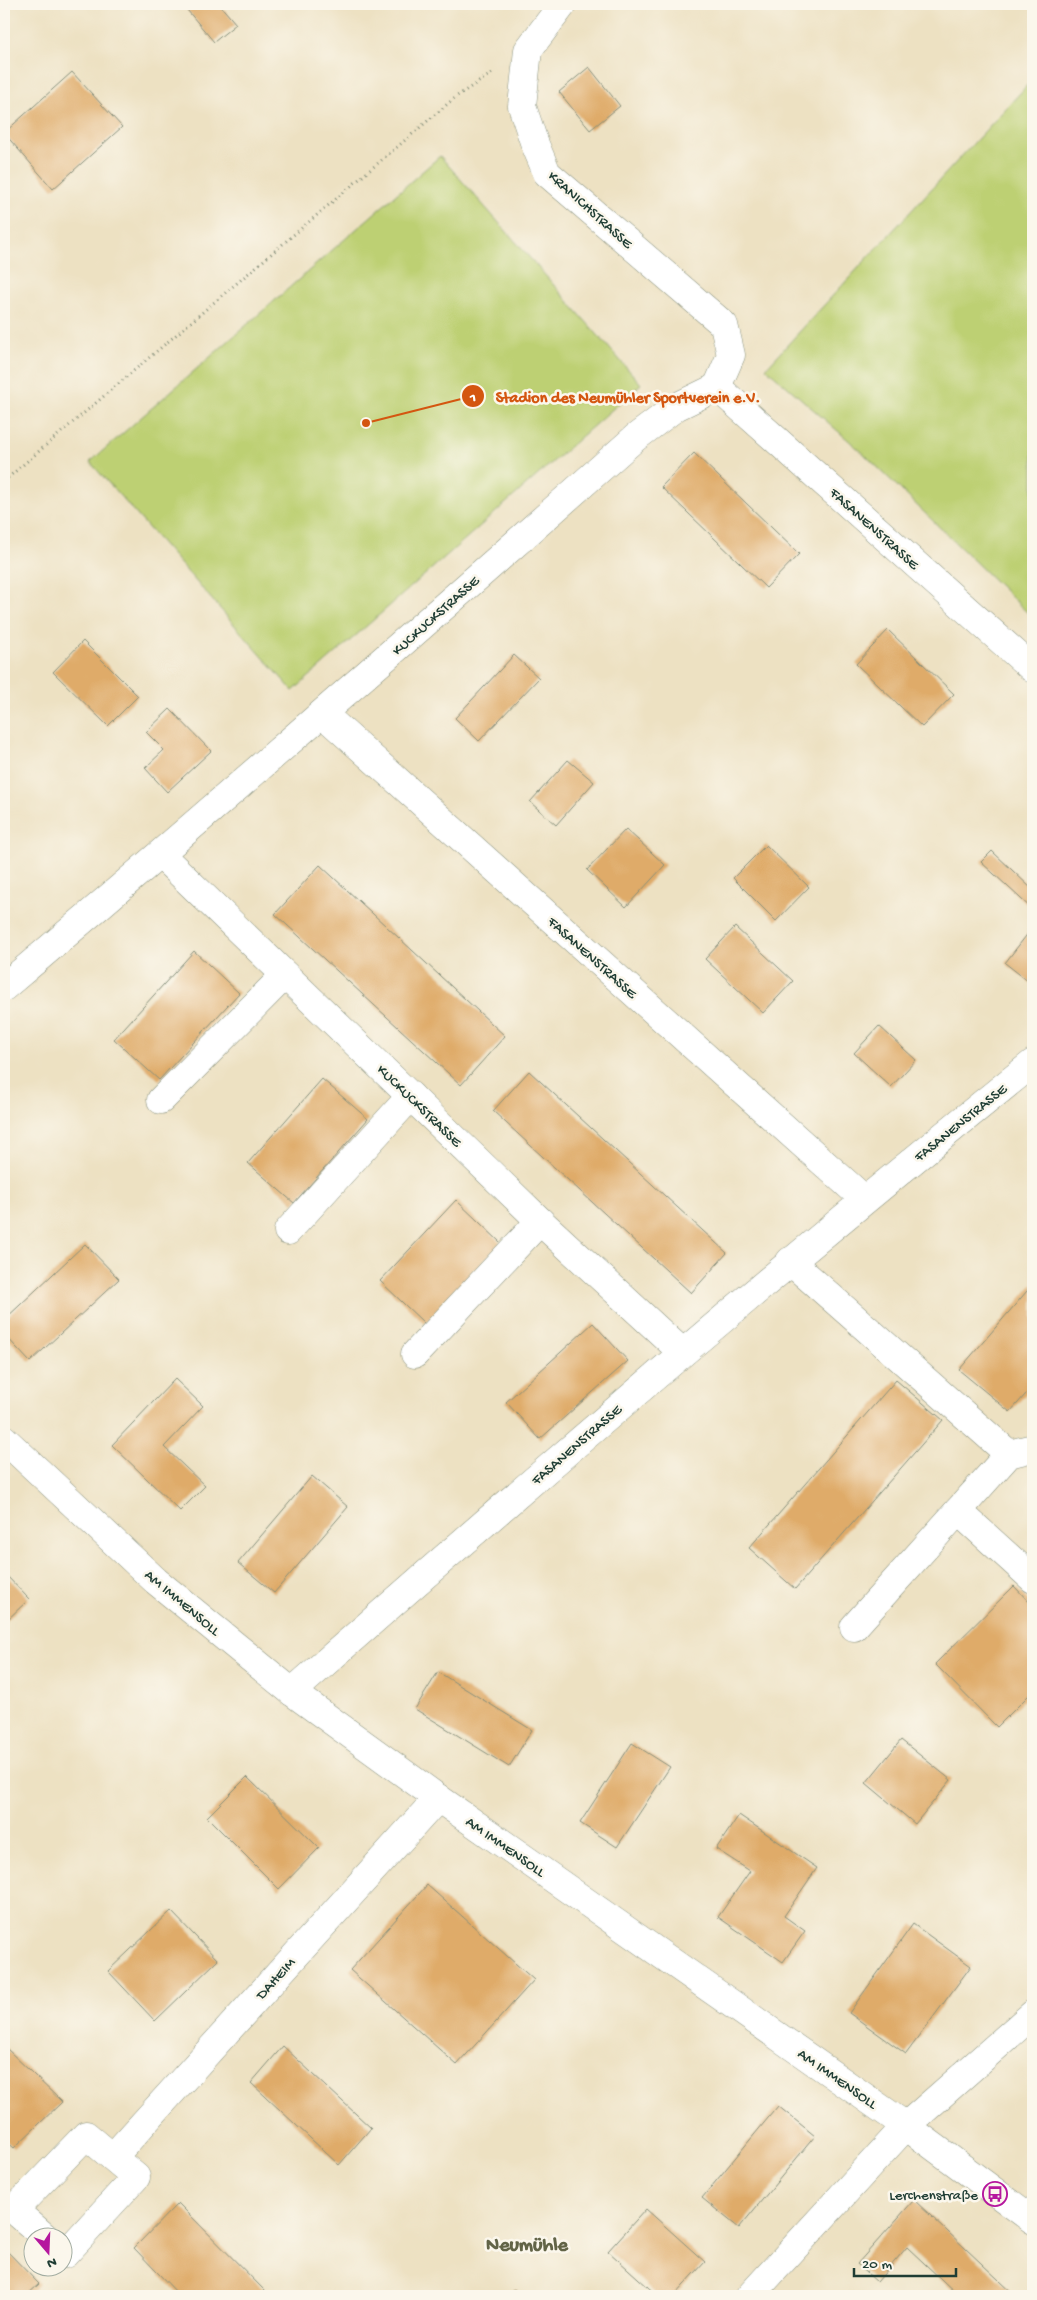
<svg xmlns="http://www.w3.org/2000/svg" width="1037" height="2300" viewBox="0 0 1037 2300" font-family="'Gochi Hand',sans-serif">
<rect width="100%" height="100%" fill="#fbf7ec"/>
<filter id="ink" filterUnits="userSpaceOnUse"><feTurbulence type="fractalNoise" baseFrequency=".02" numOctaves="2"/><feDisplacementMap in="SourceGraphic" scale="10" xChannelSelector="R" yChannelSelector="G"/><feConvolveMatrix kernelMatrix="1 2 1 2 8 2 1 2 1" color-interpolation-filters="sRGB"/></filter>
<filter id="wash" filterUnits="userSpaceOnUse"><feTurbulence type="fractalNoise" baseFrequency=".0096" numOctaves="4" result="noise"/><feDisplacementMap in="SourceGraphic" scale="20" xChannelSelector="R" yChannelSelector="G"/><feGaussianBlur stdDeviation="1.12" result="paint"/><feColorMatrix in="noise" values="0 0 0 0 0 0 0 0 0 0 0 0 0 0 0 0 0 1.4 0 .05"/><feComposite in="paint" operator="in"/></filter>
<g filter="url(#wash)">
<rect width="100%" height="100%" fill="#ede1c2"/>
<g fill="#bdd073" stroke="#6e8654">
<path d="M1033 79V618L863 453 766 368Z"/>
<path d="M440 156 641 384 293 691 90 462Z"/>
</g>
<g id="blocks">
<g fill="#dfab69">
<path d="M182 4H219L236 24 214 42Z"/>
<path d="M589 67 620 106 590 130 559 92Z"/>
<path d="M72 72 122 127 53 189 4 133Z"/>
<path d="M694 453 799 554 766 588 661 487Z"/>
<path d="M888 630 954 694 922 727 856 664Z"/>
<path d="M83 641 138 696 108 726 53 672Z"/>
<path d="M514 655 539 678 479 741 455 718Z"/>
<path d="M170 709 211 751 167 792 145 768 164 750 146 732Z"/>
<path d="M568 760 594 782 556 825 530 802Z"/>
<path d="M626 829 665 865 626 907 587 870Z"/>
<path d="M766 845 809 887 776 921 733 878Z"/>
<path d="M992 851 1033 890V910L981 862Z"/>
<path d="M320 865 505 1036 461 1085 275 914Z"/>
<path d="M735 927 793 981 763 1013 705 959Z"/>
<path d="M1033 927V985L1005 963Z"/>
<path d="M194 951 239 993 159 1080 114 1039Z"/>
<path d="M879 1026 916 1060 891 1087 854 1053Z"/>
<path d="M529 1071 727 1253 691 1293 493 1111Z"/>
<path d="M322 1079 368 1119 294 1203 248 1163Z"/>
<path d="M456 1200 501 1243 425 1324 380 1281Z"/>
<path d="M85 1244 119 1279 30 1362 4 1334V1320Z"/>
<path d="M1033 1284V1386L1010 1412 959 1370Z"/>
<path d="M593 1323 628 1361 540 1439 506 1402Z"/>
<path d="M175 1379 203 1406 164 1447 205 1486 180 1511 112 1445Z"/>
<path d="M896 1380 943 1420 795 1589 749 1548Z"/>
<path d="M312 1476 348 1507 274 1593 238 1563Z"/>
<path d="M4 1573 29 1599 4 1623Z"/>
<path d="M1014 1586 1033 1606V1691L997 1727 935 1664Z"/>
<path d="M438 1672 532 1730 509 1767 415 1709Z"/>
<path d="M901 1740 951 1780 915 1824 866 1783Z"/>
<path d="M632 1743 670 1767 617 1847 580 1823Z"/>
<path d="M247 1777 319 1848 279 1889 207 1817Z"/>
<path d="M739 1815 817 1868 784 1916 805 1931 783 1962 718 1917 750 1871 716 1849Z"/>
<path d="M427 1885 534 1980 457 2065 350 1970Z"/>
<path d="M171 1911 218 1960 155 2021 108 1971Z"/>
<path d="M913 1924 971 1966 906 2054 849 2013Z"/>
<path d="M4 2046 62 2102 14 2148 4 2139Z"/>
<path d="M283 2046 371 2128 339 2165 251 2083Z"/>
<path d="M778 2106 815 2136 739 2228 702 2198Z"/>
<path d="M914 2200 1016 2296H959L907 2247 877 2282 857 2264Z"/>
<path d="M178 2203 270 2296H180L134 2248Z"/>
<path d="M646 2209 705 2262 674 2296H658L608 2251Z"/>
<path d="M4 2248 39 2284 26 2296H4Z"/>
<path d="M514 2289 522 2296H508Z"/>
</g>
</g>
</g>
<g filter="url(#ink)">
<use href="#blocks" fill-opacity="0" stroke="#868f7b" stroke-width="1"/>
<g fill="none" stroke-linecap="round" stroke-linejoin="round">
<defs>
<g id="minor">
<path d="M563 4 528 50 522 106 534 142 547 173 724 325 731 355 717 387"/>
<path d="M717 387 1033 669"/>
<path d="M323 714 864 1199"/>
<path d="M161 855 540 1221 682 1352"/>
<path d="M4 987C217 807 426 623 635 438L676 407 717 387"/>
<path d="M161 1100 285 975"/>
<path d="M288 1231 411 1096"/>
<path d="M790 1261 1009 1454"/>
<path d="M415 1354 540 1221"/>
<path d="M4 1439 156 1581 292 1692 438 1798 906 2126 1033 2220"/>
<path d="M958 1511 1033 1579"/>
<path d="M854 1627 1009 1454 1033 1448"/>
<path d="M292 1692C535 1477 781 1266 1033 1063"/>
<path d="M113 2157 438 1798"/>
<path d="M46 2238 14 2210 86 2135 136 2177 65 2254 62 2252"/>
<path d="M750 2296 906 2126 1033 2014"/>
</g>
</defs>
<use href="#minor" stroke="#868f7b" stroke-width="29"/>
<g stroke="#868f7b" stroke-width="3" stroke-dasharray="1 4" stroke-linecap="butt">
<path d="M4 481 457 96 494 72"/>
<path d="M4 1401 10 1407"/>
</g>
<use href="#minor" stroke="#fff" stroke-width="28"/>
</g>
</g>
<defs>
<symbol id="bus-ring" viewBox="-11 -11 22 22"><circle r="9.5" fill="#fbf7ec" stroke="#b5179e" stroke-width="1.5"/><path d="M-5-6H5V4H4V6H2V4H-2V6H-4V4H-5ZM-3.5-4V0h7V-4ZM-3.5 1.2v1.5H-2V1.2ZM2 1.2v1.5H3.5V1.2Z" fill="#b5179e"/></symbol>
</defs>
<g fill-rule="evenodd">
<use href="#bus-ring" x="981" y="2180" width="28" height="28"/>
</g>
<g text-anchor="middle" stroke-width="5" stroke-linejoin="round" paint-order="stroke">
<g font-size="15" fill="#1f3d34" stroke="#fbf7ec">
<text transform="translate(591 209) rotate(42)" y="5">KRANICHSTRASSE</text>
<text transform="translate(875 528) rotate(42)" y="5">FASANENSTRASSE</text>
<text transform="translate(435 615) rotate(-42)" y="5">KUCKUCKSTRASSE</text>
<text transform="translate(593 957) rotate(42)" y="5">FASANENSTRASSE</text>
<text transform="translate(420 1105) rotate(44)" y="5">KUCKUCKSTRASSE</text>
<text transform="translate(960 1122) rotate(-39)" y="5">FASANENSTRASSE</text>
<text transform="translate(576 1444) rotate(-41)" y="5">FASANENSTRASSE</text>
<text transform="translate(183 1602) rotate(40)" y="5">AM IMMENSOLL</text>
<text transform="translate(506 1846) rotate(35)" y="5">AM IMMENSOLL</text>
<text transform="translate(275 1978) rotate(-48)" y="5">DAHEIM</text>
<text transform="translate(838 2078) rotate(35)" y="5">AM IMMENSOLL</text>
</g>
<g font-size="15" fill="#1f3d34" stroke="#fbf7ec" text-anchor="end">
<text x="978" y="2199">Lerchenstraße</text>
</g>
<g font-size="20" font-weight="bold" fill="#626447" stroke="#fbf7ec">
<text x="527" y="2250">Neumühle</text>
</g>
</g>
<path fill="none" stroke="#d45610" stroke-width="2" d="M366 423L473 396"/>
<g fill="#d45610" stroke="#fbf7ec" stroke-width="2">
<circle cx="366" cy="423" r="5"/>
<circle cx="473" cy="396" r="12"/>
</g>
<g font-size="15" text-anchor="middle" font-weight="bold" fill="#fff">
<text x="473" y="401">1</text>
</g>
<g font-size="16" text-anchor="middle" font-weight="bold" fill="#d45610" stroke="#fbf7ec" stroke-width="5" stroke-linejoin="round" paint-order="stroke">
<text x="628" y="402">Stadion des Neumühler Sportverein e.V.</text>
</g>
<rect width="1037" height="2300" fill="none" stroke="#fbf7ec" stroke-width="20"/>
<g transform="translate(48 2252) rotate(161)"><circle r="24" fill="#fbf7ec" stroke="#a3ada2"/>
<path d="M0-4L9 19L0 12L-9 19Z" fill="#b5179e"/>
<text y="-8" font-size="14" font-weight="bold" text-anchor="middle" fill="#1f3d34">N</text>
</g>
<path d="M854 2268v8h102v-8" fill="none" stroke="#1f3d34" stroke-width="2.5"/>
<text x="862" y="2268" font-size="15" fill="#1f3d34" stroke="#fbf7ec" stroke-width="4" paint-order="stroke">20 m</text>
</svg>
